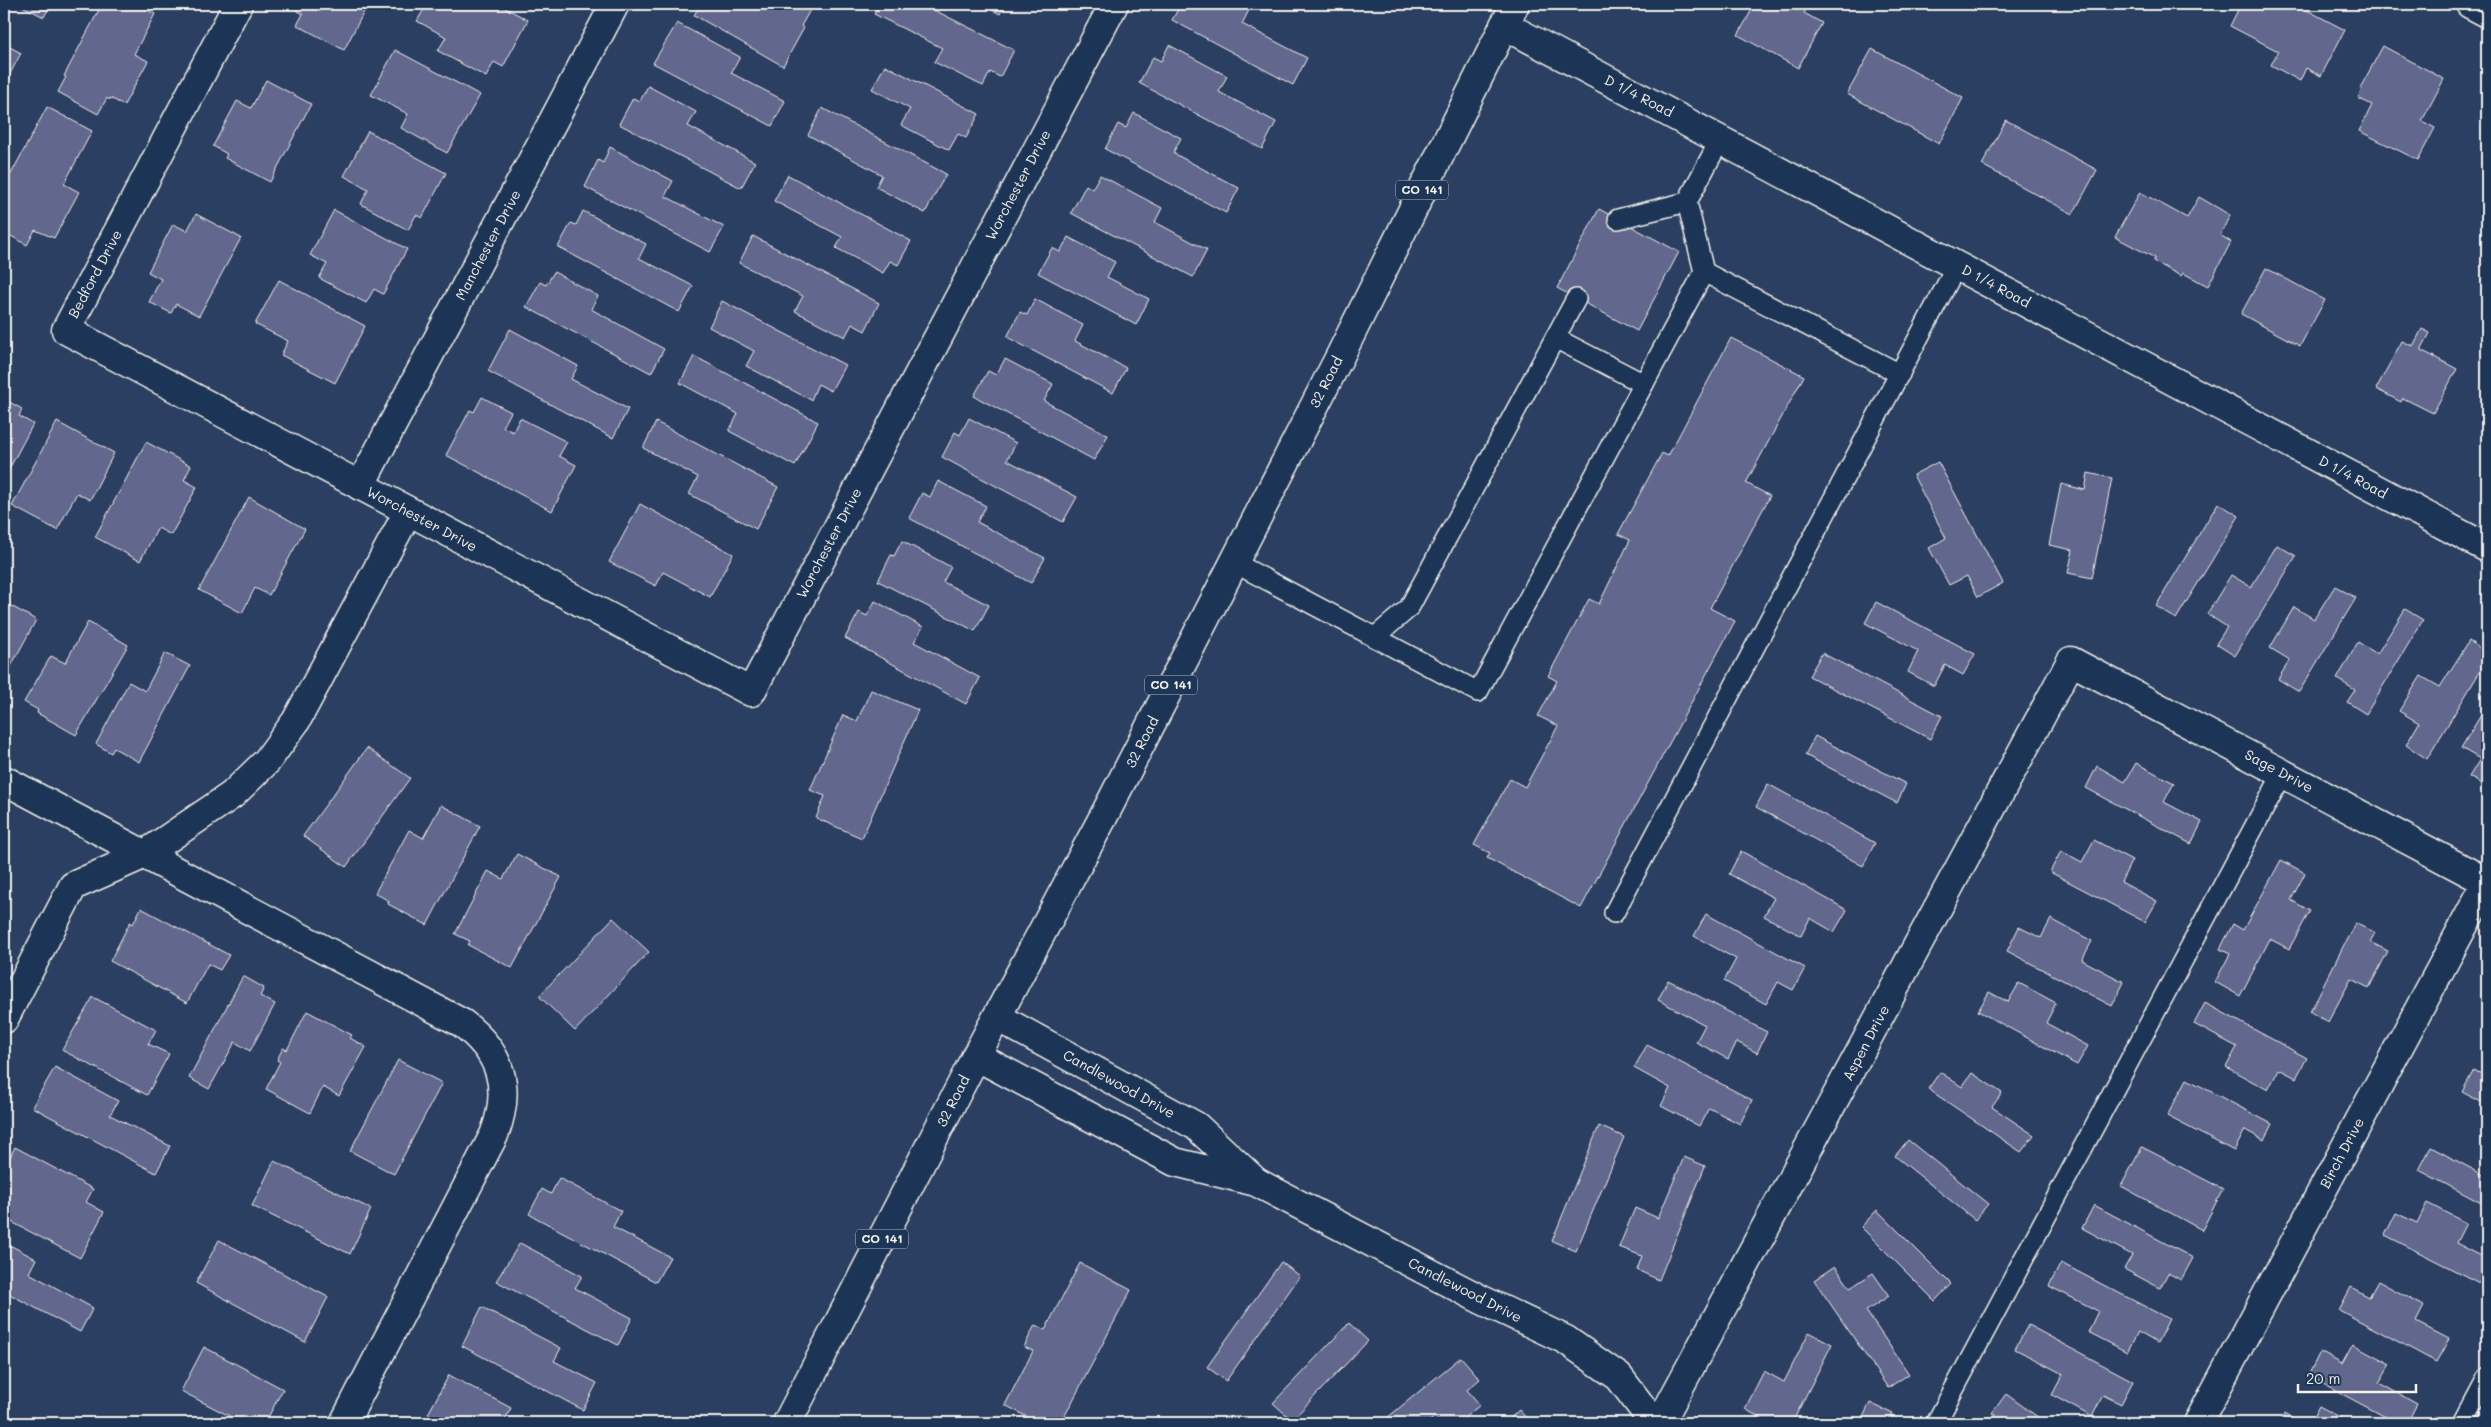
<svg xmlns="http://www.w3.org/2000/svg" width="2491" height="1427" viewBox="0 0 2491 1427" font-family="Mali,sans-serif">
<rect width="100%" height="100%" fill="#2b3f62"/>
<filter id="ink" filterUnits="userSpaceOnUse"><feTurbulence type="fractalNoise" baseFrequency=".02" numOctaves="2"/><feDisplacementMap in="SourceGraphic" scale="10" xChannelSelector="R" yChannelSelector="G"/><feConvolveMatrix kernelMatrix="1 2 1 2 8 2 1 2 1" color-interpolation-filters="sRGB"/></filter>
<g filter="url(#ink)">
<g fill="#62678d" stroke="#f4f1e8">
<path d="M18 4H51L44 17Z"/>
<path d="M102 4H135L155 14 134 54 148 61 124 105 110 98 109 100 107 98 98 114 58 92 66 77 64 76Z"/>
<path d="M286 4H368L344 50 297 25 303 14Z"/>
<path d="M427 4H498L528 20 503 67 494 62 486 77 438 51 446 37 417 21Z"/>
<path d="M701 4H799L810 10 801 26 804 28 783 66 694 15Z"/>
<path d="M880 4H922L1014 50 1000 77 990 72 983 86 934 62 942 48 874 14Z"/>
<path d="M981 4H1005L1000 14Z"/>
<path d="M1181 4H1242L1250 8 1242 24 1307 58 1293 85 1172 20Z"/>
<path d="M1755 4H1809L1804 13 1822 23 1798 68 1738 35Z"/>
<path d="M2241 4H2302L2307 6 2305 9 2345 30 2321 76 2306 68 2300 81 2271 65 2278 51 2230 26Z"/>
<path d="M677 23 740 57 731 73 785 101 772 126 653 63Z"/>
<path d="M4 44 21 53 4 85Z"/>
<path d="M1169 45 1227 76 1219 92 1276 122 1262 149 1139 83 1153 57 1161 61Z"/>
<path d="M2383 46 2444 79 2422 121 2435 128 2418 160 2359 131 2372 105 2358 98 2362 89 2360 88Z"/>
<path d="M1872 49 1963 98 1939 144 1847 94Z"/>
<path d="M395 50 480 95 447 153 401 128 408 114 371 95Z"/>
<path d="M885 65 979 114 966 138 958 134 949 150 901 125 910 109 872 89Z"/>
<path d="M266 80 311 104 270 182 225 158 227 154 213 146 237 101 251 108Z"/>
<path d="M648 86 696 112 688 126 755 162 741 188 619 124 633 98 640 101Z"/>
<path d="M47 107 92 131 64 184 79 192 54 238 35 230 27 245 4 232V187Z"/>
<path d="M822 108 946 174 925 213 876 187 882 175 808 135Z"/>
<path d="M1134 113 1181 138 1173 153 1239 188 1226 213 1105 149 1118 124 1126 128Z"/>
<path d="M2006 120 2097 170 2073 214 1982 165Z"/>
<path d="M368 131 446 173 422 218 416 215 408 230 361 204 368 189 344 176Z"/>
<path d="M610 147 673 181 665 196 724 227 710 252 585 187 598 160 603 163Z"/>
<path d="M788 175 911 241 898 265 890 261 883 273 836 248 842 237 774 201Z"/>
<path d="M1100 175 1162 208 1155 222 1207 250 1193 277 1071 213 1086 185 1092 189Z"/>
<path d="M2140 192 2187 218 2199 197 2230 215 2220 235 2231 242 2208 286 2183 273 2181 276 2153 261 2155 258 2115 237Z"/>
<path d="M1599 209 1679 252 1637 331 1557 288Z"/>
<path d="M334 210 407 249 383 294 374 289 366 303 319 278 327 264 310 255Z"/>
<path d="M583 211 646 244 639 258 693 286 679 312 558 247 571 223 576 225Z"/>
<path d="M196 214 241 238 199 316 176 304 171 313 149 302 161 279 148 272 173 224 187 231Z"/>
<path d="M753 236 879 303 865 331 852 324 845 337 795 311 803 296 739 263Z"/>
<path d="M1068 237 1115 262 1107 277 1149 299 1136 325 1038 273 1052 248 1060 252Z"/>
<path d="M2266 268 2325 300 2300 346 2241 314Z"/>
<path d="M554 272 598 296 591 309 664 349 651 373 526 307 540 282 546 285Z"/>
<path d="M279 280 365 326 335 383 281 355 288 341 255 324Z"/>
<path d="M1035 299 1083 325 1075 341 1126 368 1113 393 1007 337 1020 312 1027 315Z"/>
<path d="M722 301 845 365 831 391 818 384 811 400 746 366 754 351 709 327Z"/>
<path d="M510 329 578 366 571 379 628 409 613 438 488 371Z"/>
<path d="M2422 329 2430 333 2421 350 2457 369 2433 413 2403 398 2401 402 2376 389 2402 341 2413 346Z"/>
<path d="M1731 338 1804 376 1746 483 1770 496 1710 608 1735 621 1581 908 1487 858 1490 853 1474 845 1510 779 1525 787 1558 726 1538 716 1557 681 1548 676 1589 599 1599 604 1630 540 1618 534 1662 453 1668 456Z"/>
<path d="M694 356 818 422 795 466 729 431 738 414 680 383Z"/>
<path d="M1005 359 1053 384 1044 401 1108 435 1094 460 974 396 988 371 996 375Z"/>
<path d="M482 397 511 412 503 427 513 432 520 418 567 442 559 456 576 465 552 511 446 455 470 410 474 412Z"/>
<path d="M4 399 22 409 19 416 33 424 8 471 4 469Z"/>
<path d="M969 418 1016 443 1007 460 1077 497 1063 522 942 457 955 432 960 435Z"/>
<path d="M57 422 114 453 90 500 77 493 57 530 12 506Z"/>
<path d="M656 422 778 487 756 529 689 494 698 477 643 448Z"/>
<path d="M146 442 191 466 184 480 197 487 171 535 158 528 140 561 95 537Z"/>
<path d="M1938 462 2003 583 1978 597 1967 576 1949 585 1929 548 1946 538 1913 475Z"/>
<path d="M2088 473 2112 478 2092 578 2068 573 2073 550 2049 545 2061 484 2085 490Z"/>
<path d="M938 481 986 506 977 522 1045 558 1031 583 909 518 922 493 930 497Z"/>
<path d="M249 497 305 529 269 595 255 588 242 613 199 590Z"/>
<path d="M2218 503 2239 516 2176 619 2156 606Z"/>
<path d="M640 504 733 554 710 597 663 572 656 586 609 562Z"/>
<path d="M902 541 951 567 943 582 989 605 975 631 878 581 891 555 894 556Z"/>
<path d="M2277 545 2296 556 2235 656 2216 644 2227 627 2207 614 2231 575 2251 587Z"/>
<path d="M2335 586 2356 598 2299 692 2278 679 2290 660 2270 648 2294 607 2314 619Z"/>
<path d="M875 601 923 627 914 642 980 678 966 704 845 638 859 612 867 616Z"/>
<path d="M4 602 36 620 4 679Z"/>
<path d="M1876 602 1975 654 1963 675 1945 665 1934 686 1908 672 1918 651 1865 623Z"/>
<path d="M2405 609 2423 620 2366 714 2347 702 2355 690 2337 679 2358 642 2377 654Z"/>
<path d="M88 622 128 645 76 735 37 713 38 710 24 702 51 656 65 663Z"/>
<path d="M2469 641 2487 653V660L2427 759 2406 745 2419 723 2399 711 2421 676 2440 687Z"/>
<path d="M165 653 190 666 139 762 114 748 111 753 96 744 129 682 145 691Z"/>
<path d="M1822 653 1942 716 1930 739 1809 676Z"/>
<path d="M871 690 918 710 862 838 816 818 825 796 810 790 843 715 857 721Z"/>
<path d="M2484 710 2487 712V787L2469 777 2480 759 2461 748Z"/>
<path d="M1815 736 1906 784 1897 803 1805 755Z"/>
<path d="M367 748 410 778 346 867 303 836Z"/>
<path d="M2136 763 2174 783 2164 802 2202 822 2191 844 2086 788 2097 766 2125 782Z"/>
<path d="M1768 784 1875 843 1863 866 1756 807Z"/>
<path d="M441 805 480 826 427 925 388 904 389 901 375 893 409 830 423 838Z"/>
<path d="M2094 840 2132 860 2121 882 2157 901 2145 922 2050 872 2061 851 2082 862Z"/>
<path d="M1741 851 1847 910 1834 932 1810 918 1801 936 1764 916 1774 898 1729 874Z"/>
<path d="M517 854 561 877 512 968 468 945 470 941 455 934 488 871 503 879Z"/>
<path d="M2281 860 2305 873 2291 900 2310 911 2289 949 2270 939 2240 996 2215 982 2230 954 2220 949 2233 924 2243 930Z"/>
<path d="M141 908 229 955 220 970 208 964 187 1003 110 961 130 922 133 924Z"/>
<path d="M1706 914 1805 968 1793 990 1778 982 1766 1004 1724 981 1736 959 1694 936Z"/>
<path d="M613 918 649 952 575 1031 539 996Z"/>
<path d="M2051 919 2092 941 2082 960 2124 982 2112 1006 2007 951 2019 927 2041 938Z"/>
<path d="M2355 923 2375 933 2370 942 2388 951 2369 988 2351 979 2328 1022 2310 1012Z"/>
<path d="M243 976 264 988 260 996 275 1004 250 1051 235 1042 209 1089 189 1078Z"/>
<path d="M1668 980 1767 1032 1757 1053 1737 1042 1728 1059 1696 1042 1705 1025 1658 1000Z"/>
<path d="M2019 983 2056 1003 2046 1023 2088 1046 2077 1065 1978 1011 1989 992 2008 1002Z"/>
<path d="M93 997 156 1030 148 1044 169 1054 147 1095 62 1050Z"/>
<path d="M2205 1003 2307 1058 2296 1078 2279 1069 2268 1090 2226 1067 2237 1047 2194 1024Z"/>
<path d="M307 1011 352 1035 350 1038 366 1047 339 1096 323 1087 310 1113 266 1089 280 1062 277 1060 283 1048 287 1050Z"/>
<path d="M1647 1045 1752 1100 1740 1124 1709 1108 1699 1126 1661 1106 1670 1088 1634 1068Z"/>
<path d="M398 1060 442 1083 394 1174 350 1151Z"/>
<path d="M55 1067 118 1101 110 1115 170 1146 156 1173 32 1107Z"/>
<path d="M2474 1070 2487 1077V1105L2462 1092Z"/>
<path d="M1940 1072 1962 1087 1972 1073 2002 1093 1992 1107 2034 1135 2021 1152 1928 1089Z"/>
<path d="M2187 1079 2272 1124 2264 1140 2245 1130 2234 1151 2167 1116Z"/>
<path d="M1599 1126 1624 1137 1576 1251 1552 1241Z"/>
<path d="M1908 1140 1988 1204 1975 1220 1895 1156Z"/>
<path d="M15 1147 93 1189 86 1202 104 1212 80 1258 4 1218V1162L5 1159 8 1161Z"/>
<path d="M2142 1147 2223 1189 2202 1230 2121 1186Z"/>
<path d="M2431 1147 2487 1177V1206L2419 1170Z"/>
<path d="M1684 1157 1705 1166 1659 1280 1637 1270 1642 1256 1619 1247 1635 1208 1658 1218Z"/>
<path d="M274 1161 371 1209 350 1254 252 1206Z"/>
<path d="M559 1178 621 1211 613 1227 670 1257 656 1282 529 1214 542 1189 551 1194Z"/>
<path d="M2427 1203 2466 1223 2456 1243 2487 1259V1287L2385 1235 2396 1213 2417 1223Z"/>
<path d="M2094 1205 2193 1258 2181 1280 2168 1273 2160 1288 2124 1269 2132 1255 2082 1228Z"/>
<path d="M1877 1210 1951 1284 1935 1301 1861 1227Z"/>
<path d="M219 1240 328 1297 305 1342 196 1283Z"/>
<path d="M4 1242 36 1259 29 1273 93 1308 80 1332 4 1291Z"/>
<path d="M520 1243 582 1276 575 1288 632 1318 618 1345 496 1281Z"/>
<path d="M1281 1262 1300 1276 1226 1381 1207 1367Z"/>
<path d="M1080 1263 1131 1290 1061 1423H1039L1005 1405 1033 1351 1024 1347 1035 1325 1045 1330Z"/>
<path d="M2061 1263 2169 1319 2157 1343 2138 1332 2127 1352 2088 1332 2098 1311 2049 1286Z"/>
<path d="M1835 1266 1850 1288 1873 1273 1889 1296 1866 1311 1909 1374 1888 1388 1814 1280Z"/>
<path d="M2378 1281 2424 1306 2416 1322 2449 1339 2436 1362 2339 1310 2351 1287 2369 1297Z"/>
<path d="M482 1307 561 1348 554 1361 597 1383 583 1410 462 1346Z"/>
<path d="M1349 1323 1368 1341 1292 1420 1273 1403Z"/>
<path d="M2028 1325 2133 1381 2121 1404 2103 1395 2092 1417 2052 1395 2063 1374 2015 1349Z"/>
<path d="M1809 1332 1832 1344 1792 1423H1763L1764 1420 1745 1409 1764 1371 1784 1382Z"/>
<path d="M2353 1344 2390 1364 2379 1383 2417 1404 2407 1423H2397L2308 1376 2320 1352 2342 1364Z"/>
<path d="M204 1347 283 1389 265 1423H243L181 1391Z"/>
<path d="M1461 1357 1480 1379 1467 1390 1480 1405 1458 1423H1440L1435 1417 1427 1423H1381Z"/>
<path d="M449 1375 511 1408 505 1420 510 1423H445L428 1414Z"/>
<path d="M2006 1394 2046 1423H2001L2003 1421 1992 1413Z"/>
<path d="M1870 1403 1893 1414 1888 1423H1860Z"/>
<path d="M2319 1406 2351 1423H2310Z"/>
<path d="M1519 1410 1531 1423H1505Z"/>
<path d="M2285 1413 2302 1423H2279Z"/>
</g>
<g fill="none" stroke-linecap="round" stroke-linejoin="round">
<defs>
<g id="lane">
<path d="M1618 219 1687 202 1721 138"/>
<path d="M1704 272 1900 374"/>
<path d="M1555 338 1644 384"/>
<path d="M1233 562 1478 692 1704 272 1687 202"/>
<path d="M1375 637 1409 608 1576 299"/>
<path d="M1614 913 1957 265"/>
<path d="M1936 1423 2283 773"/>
<path d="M2463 1423 2487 1378"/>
</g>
<g id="street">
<path d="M238 4 66 330 751 692 1114 4"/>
<path d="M2470 4 2487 13"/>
<path d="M360 486 615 4"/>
<path d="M4 780 462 1023C502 1053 512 1088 494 1135L344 1423"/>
<path d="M997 1017 1196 1126 1255 1181"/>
<path d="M4 1019 73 886 145 854 232 795 267 761 296 721 408 512"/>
<path d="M976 1056 1175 1162 1256 1182 1482 1300 1566 1340 1619 1377 1654 1423"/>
<path d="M1660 1423 2071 661 2487 882"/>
<path d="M2198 1423 2487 882"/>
</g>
<path id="secondary" d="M1504 25 2487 548"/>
<path id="primary" d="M787 1423 976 1056 1108 808 1340 356 1515 4"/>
</defs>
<use href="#lane" stroke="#f4f1e8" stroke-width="22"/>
<use href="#street" stroke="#f4f1e8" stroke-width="31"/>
<use href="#secondary" stroke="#f4f1e8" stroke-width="31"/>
<use href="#primary" stroke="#f4f1e8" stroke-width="31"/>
<use href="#lane" stroke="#1d3557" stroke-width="19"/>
<use href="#street" stroke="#1d3557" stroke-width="28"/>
<use href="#secondary" stroke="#1d3557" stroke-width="28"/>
<use href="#primary" stroke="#1d3557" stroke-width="28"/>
</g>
</g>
<g text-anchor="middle" stroke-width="5" stroke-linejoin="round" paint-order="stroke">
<g fill="#1d3557" stroke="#b4b9bc" stroke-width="1">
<rect x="1396" y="180.5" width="52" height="19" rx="4"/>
<rect x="1145" y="675.5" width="52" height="19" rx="4"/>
<rect x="856" y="1229.5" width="52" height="19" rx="4"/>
</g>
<g font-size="12" font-weight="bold" fill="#f4f1e8">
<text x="1422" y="194">CO 141</text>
<text x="1171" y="689">CO 141</text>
<text x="882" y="1243">CO 141</text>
</g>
<g font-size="14" fill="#f4f1e8" stroke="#1d3557">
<text transform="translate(1639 96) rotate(27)" y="5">D 1/4 Road</text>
<text transform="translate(1018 185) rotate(-62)" y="5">Worchester Drive</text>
<text transform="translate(488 245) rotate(-62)" y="5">Manchester Drive</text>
<text transform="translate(95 274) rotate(-62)" y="5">Bedford Drive</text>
<text transform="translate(1996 286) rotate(28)" y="5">D 1/4 Road</text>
<text transform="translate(1326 382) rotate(-63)" y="5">32 Road</text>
<text transform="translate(2353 477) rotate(28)" y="5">D 1/4 Road</text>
<text transform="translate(422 519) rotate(28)" y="5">Worchester Drive</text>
<text transform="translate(829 543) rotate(-62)" y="5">Worchester Drive</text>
<text transform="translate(1142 742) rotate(-63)" y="5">32 Road</text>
<text transform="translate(2279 771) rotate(28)" y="5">Sage Drive</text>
<text transform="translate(1866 1043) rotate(-62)" y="5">Aspen Drive</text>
<text transform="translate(1119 1084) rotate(29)" y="5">Candlewood Drive</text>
<text transform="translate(953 1101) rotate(-63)" y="5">32 Road</text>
<text transform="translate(2342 1153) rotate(-62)" y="5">Birch Drive</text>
<text transform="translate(1465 1290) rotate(27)" y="5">Candlewood Drive</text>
</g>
</g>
<rect width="2491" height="1427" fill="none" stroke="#1d3557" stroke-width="20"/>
<rect x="10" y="10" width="2471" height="1407" fill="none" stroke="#f4f1e8" stroke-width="2" filter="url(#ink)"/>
<path d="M2298 1384v8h118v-8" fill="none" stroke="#f4f1e8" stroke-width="2.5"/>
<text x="2306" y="1384" font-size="15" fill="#f4f1e8" stroke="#1d3557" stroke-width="4" paint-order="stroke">20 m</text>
</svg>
